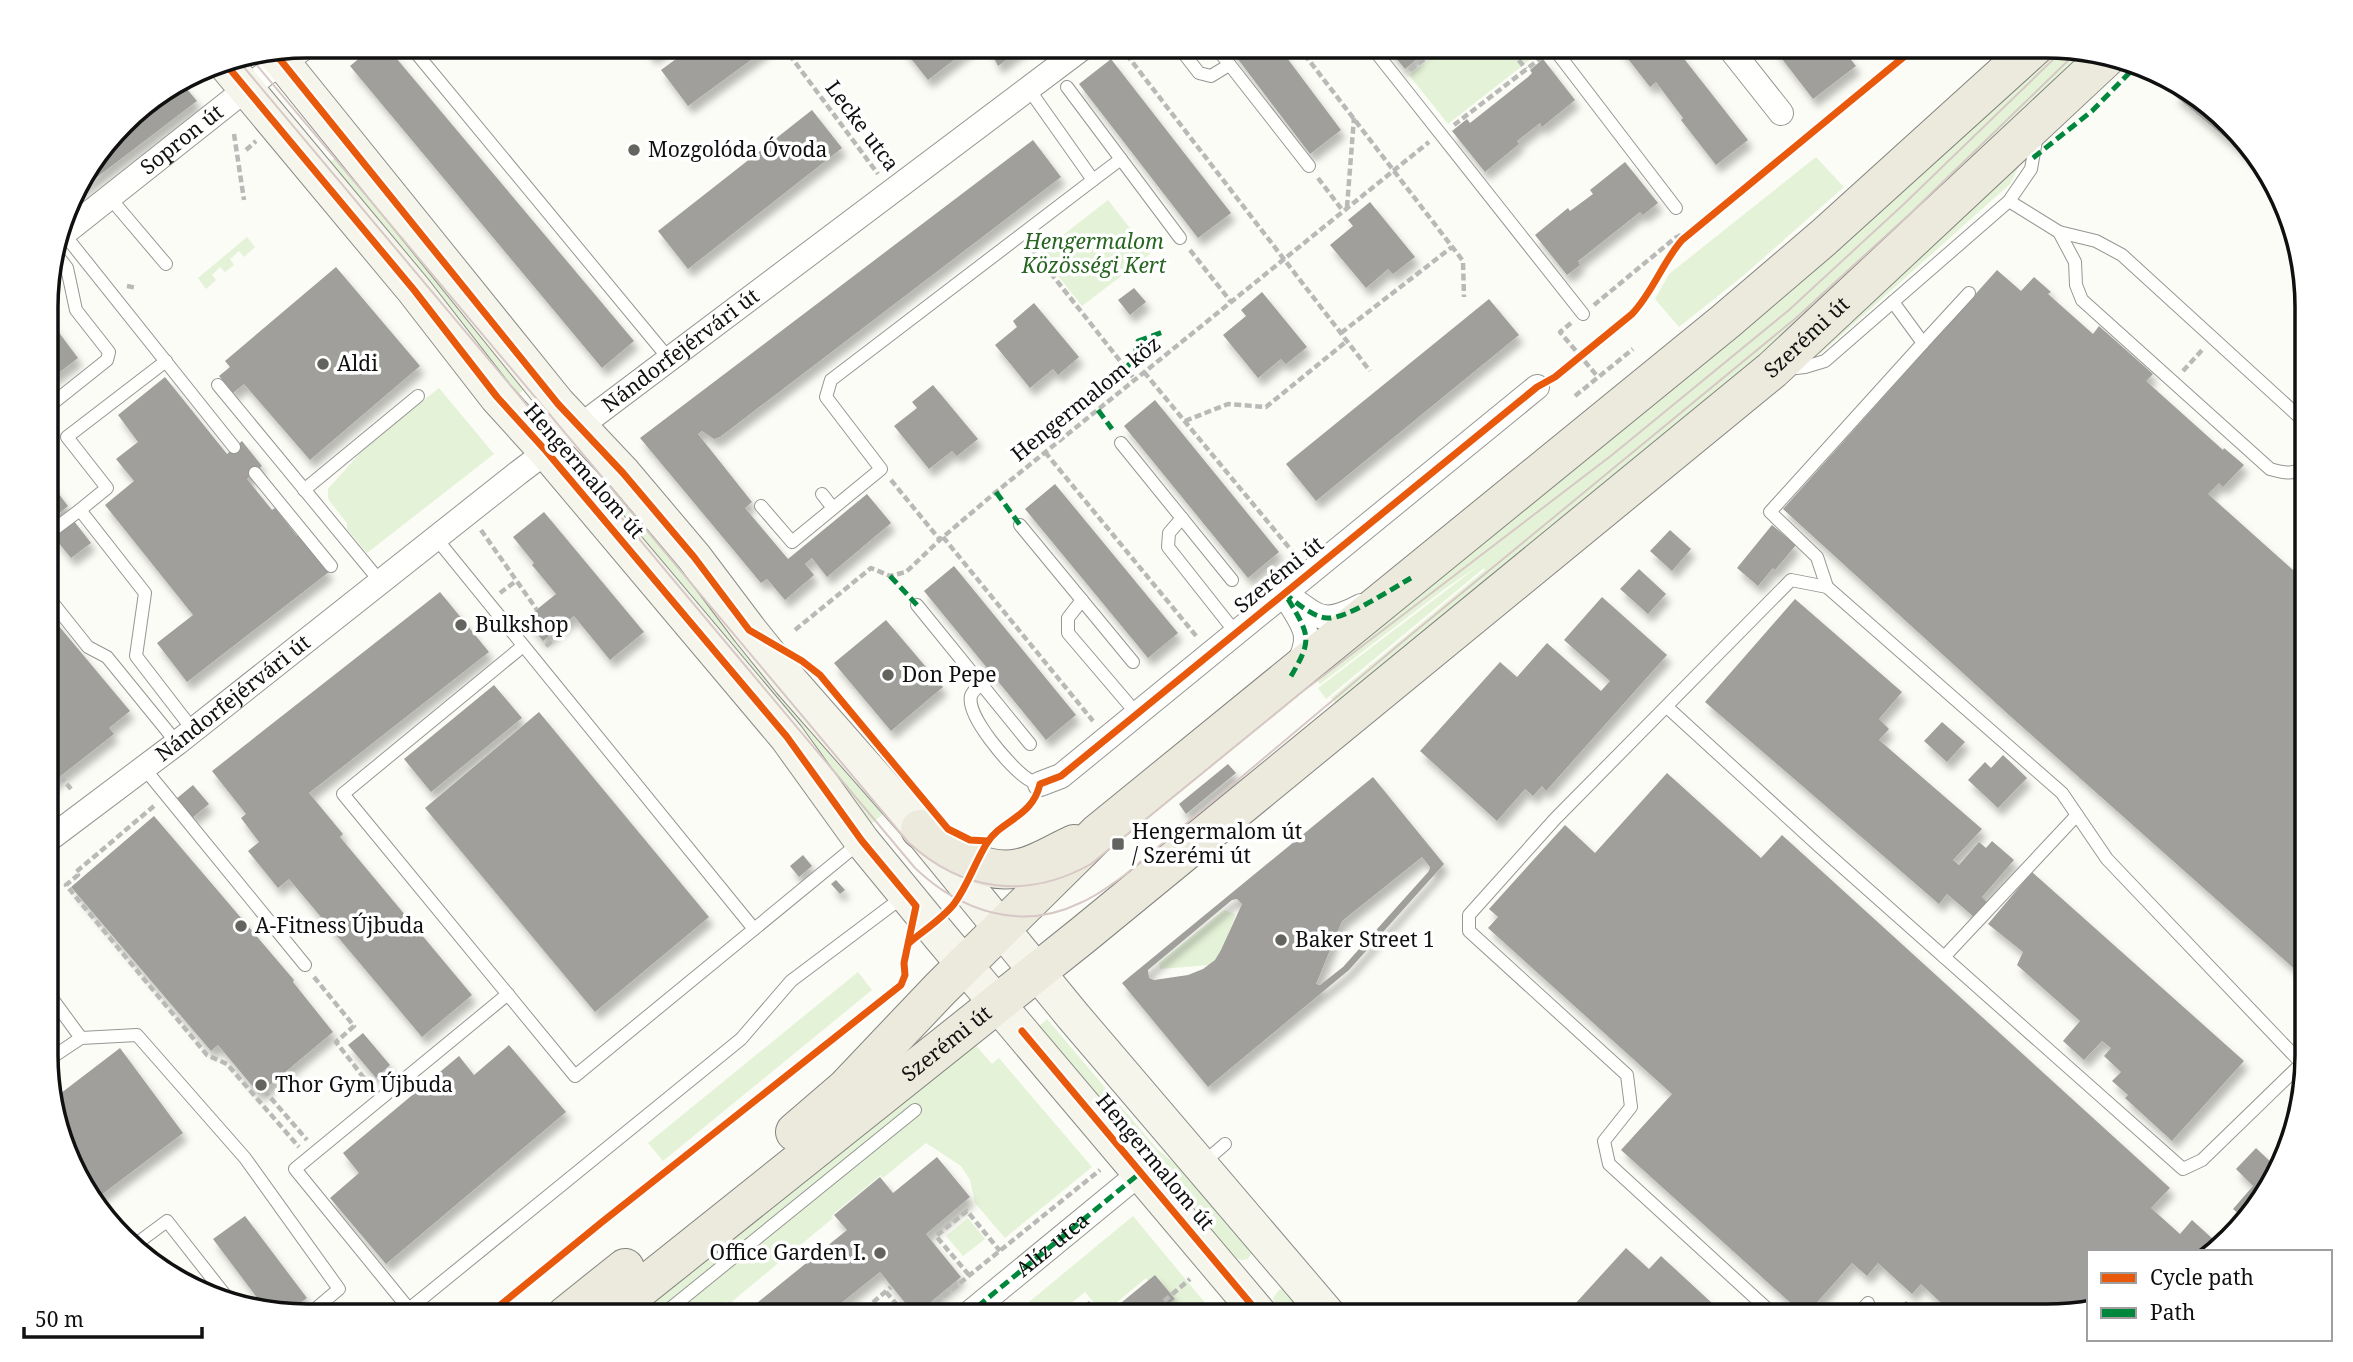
<svg xmlns="http://www.w3.org/2000/svg" width="2353" height="1362" viewBox="0 0 2353 1362" font-family="'Noto Serif',serif">
<defs>
<filter id="shadow"><feDropShadow dx="4.5" dy="8" stdDeviation="3.5" flood-color="#0004"/></filter>
</defs>
<rect width="100%" height="100%" fill="#fcfcf6"/>
<g fill="#e4f2d7">
<path d="M1447 46H1543L1545 48 1448 124 1409 75Z"/>
<path d="M2059 47 2084 51 1800 324 1339 706 1331 698 1485 570 1484 568 1326 699 1318 688 1481 564 1446 588 1320 684 1314 677 2052 49Z"/>
<path d="M338 155 529 386 516 396 323 168Z"/>
<path d="M1816 157 1844 187 1744 275 1679 327 1655 299 1669 274Z"/>
<path d="M2021 162 2010 184 1820 354H1816Z"/>
<path d="M1108 200 1150 254 1082 306 1040 253Z"/>
<path d="M247 237 255 247 244 257 239 251 230 259 234 265 225 272 220 267 212 275 216 280 206 289 198 278Z"/>
<path d="M439 388 494 454 367 553 347 529V523L331 503 328 498V489L369 443Z"/>
<path d="M618 487 887 811 871 824 603 499Z"/>
<path d="M1224 910 1235 914V917L1220 955 1210 965 1160 969 1159 963Z"/>
<path d="M858 972 872 990 663 1161 648 1143Z"/>
<path d="M1047 1019 1158 1150 1197 1181 1253 1250 1248 1259 1242 1260 1235 1258 1111 1109 1036 1029Z"/>
<path d="M973 1042 992 1064 999 1058 1092 1167 1005 1238 975 1203 970 1180 961 1166 926 1143 883 1178 881 1175 831 1216 833 1218 729 1304 726 1301 707 1316H629Z"/>
<path d="M1133 1216 1216 1316H1177L1146 1278 1103 1314 1085 1292 1055 1316H1012Z"/>
<path d="M968 1218 985 1239 963 1256 946 1236Z"/>
<path d="M1285 1288 1313 1316H1284L1275 1306 1273 1298 1279 1290Z"/>
</g>
<g fill="#a09f9b" fill-rule="evenodd" filter="url(#shadow)">
<path d="M374 46H386L634 341 602 368 350 66Z"/>
<path d="M644 46H668L652 57Z"/>
<path d="M672 46H763L766 49 688 106 661 70 680 56Z"/>
<path d="M901 46H972L928 80Z"/>
<path d="M988 46H1025L998 66Z"/>
<path d="M1228 46H1278L1341 130 1310 154Z"/>
<path d="M1386 46H1427L1416 55 1418 58 1405 69Z"/>
<path d="M1618 46H1674L1748 140 1716 165 1681 120 1683 118 1656 82 1650 87Z"/>
<path d="M1772 46H1840L1856 66 1813 99Z"/>
<path d="M1111 59 1231 213 1198 238 1079 84Z"/>
<path d="M1543 59 1575 100 1542 127 1540 123 1517 141 1519 144 1485 172 1452 131 1467 119 1470 123 1528 77 1532 73 1530 70Z"/>
<path d="M181 82 197 101 71 197 73 191 134 111Z"/>
<path d="M2182 85 2264 162 2270 175 2174 95Z"/>
<path d="M812 110 842 148 688 269 658 231Z"/>
<path d="M1033 140 1061 177 720 437 714 439 702 431 698 434 752 502 745 508 788 559 867 494 891 523 827 577 812 558 805 564 814 575 785 600 767 579 761 583 640 438Z"/>
<path d="M1625 162 1658 203 1643 215 1640 212 1582 258 1578 261 1580 265 1567 275 1535 235 1568 208 1570 211 1593 194 1590 190Z"/>
<path d="M1370 202 1415 257 1393 274 1388 269 1366 288 1330 245 1353 226 1348 220Z"/>
<path d="M336 267 420 366 310 460 244 384 233 393 219 376 230 367 225 361Z"/>
<path d="M1997 270 2021 291 2034 277 2051 292 2048 294 2093 334 2099 326 2153 374 2146 381 2223 450 2224 448 2244 465 2223 487 2219 483 2208 494 2293 570 2307 554V980L2009 715 1783 509Z"/>
<path d="M1134 288 1146 302 1130 315 1118 300Z"/>
<path d="M1262 292 1307 347 1286 364 1281 359 1258 378 1223 335 1246 316 1241 310Z"/>
<path d="M1489 299 1519 335 1316 501 1286 464Z"/>
<path d="M1034 303 1079 357 1058 375 1053 369 1030 388 995 345 1017 327 1013 321Z"/>
<path d="M48 318 78 358 48 381Z"/>
<path d="M165 377 227 454 242 441 262 466 247 479 272 510 275 508 297 536 300 534 329 572 187 682 157 643 193 615 105 505 134 481 116 459 138 442 118 415Z"/>
<path d="M933 385 978 439 957 456 952 451 929 469 894 426 917 408 912 402Z"/>
<path d="M1155 400 1279 552 1248 578 1124 426Z"/>
<path d="M48 480 68 506 48 522Z"/>
<path d="M1055 484 1178 633 1148 658 1025 509Z"/>
<path d="M544 512 644 632 610 660 574 616 543 641 525 619 556 594 532 565 534 563 513 537Z"/>
<path d="M74 521 91 543 71 558 53 536Z"/>
<path d="M1772 525 1796 545 1775 570 1773 568 1758 586 1737 568Z"/>
<path d="M1670 530 1691 549 1672 571 1650 551Z"/>
<path d="M954 566 1076 715 1046 740 924 591Z"/>
<path d="M1639 569 1666 594 1648 614 1620 589Z"/>
<path d="M440 592 489 652 309 793 343 834 340 837 472 995 422 1037 289 879 278 888 248 851 259 842 241 818 246 814 212 771Z"/>
<path d="M1602 597 1667 655 1546 791 1542 786 1533 796 1525 789 1497 821 1420 751 1500 662 1517 677 1547 643 1601 691 1610 681 1564 640Z"/>
<path d="M1795 599 1902 692 1879 719 1889 729 1879 740 1982 829 1953 860 1959 865 1979 842 1986 848 1992 841 2014 860 1982 897 1987 902 1974 917 1947 894 1939 904 1705 702Z"/>
<path d="M48 613 130 711 109 728 114 734 48 786V723L60 713 48 700Z"/>
<path d="M886 620 943 687 891 731 834 663Z"/>
<path d="M494 685 522 718 431 792 404 759Z"/>
<path d="M539 712 709 917 595 1012 425 808Z"/>
<path d="M1942 722 1965 742 1947 762 1924 741Z"/>
<path d="M2003 755 2027 778 1998 808 1968 780 1985 762 1991 768Z"/>
<path d="M1228 764 1236 773 1186 814 1179 804Z"/>
<path d="M1667 773 1761 858 1782 835 2170 1188 2151 1208 2180 1234 2192 1220 2214 1240 2239 1214 2233 1209 2253 1186 2236 1169 2256 1148 2274 1165 2281 1157 2272 1186 2231 1240 2215 1252H2089V1308L2063 1316H1955L1921 1284 1912 1294 1878 1263 1867 1276 1852 1263 1805 1316 1621 1150 1672 1094 1488 928 1498 917 1489 909 1565 825 1595 853Z"/>
<path d="M1373 777 1444 864 1349 970 1208 1087 1122 983ZM1422 857 1430 867 1429 871 1343 967 1320 985 1316 984 1342 921ZM1237 899 1242 904 1221 950 1215 960 1203 969 1188 975 1154 980 1149 978 1148 970 1232 900Z"/>
<path d="M193 785 209 804 192 818 176 799Z"/>
<path d="M154 816 294 980 293 982 333 1032 259 1094 218 1045 211 1051 71 887Z"/>
<path d="M803 855 812 866 799 877 790 866Z"/>
<path d="M2032 872 2244 1061 2172 1141 2125 1098 2128 1095 2112 1081 2121 1072 2104 1056 2111 1048 2102 1041 2084 1060 2063 1041 2080 1021 2017 965 2023 952 1988 924Z"/>
<path d="M836 880 845 890 840 894 831 884Z"/>
<path d="M363 1033 390 1065 376 1078 348 1045Z"/>
<path d="M509 1045 566 1112 386 1264 330 1198 359 1173 343 1153 459 1056 474 1075Z"/>
<path d="M120 1048 183 1133 92 1202 52 1100Z"/>
<path d="M937 1157 970 1197 926 1234 961 1277 915 1315 880 1272 825 1316H741L847 1230 834 1215 880 1177 893 1193Z"/>
<path d="M245 1216 307 1298 285 1314 267 1311 213 1239Z"/>
<path d="M1626 1248 1649 1269 1661 1256 1726 1316H1564Z"/>
<path d="M178 1267 194 1289 176 1281 168 1274Z"/>
<path d="M1155 1275 1175 1299 1167 1305 1176 1316H1105Z"/>
<path d="M1089 1301 1101 1316H1071Z"/>
<path d="M1906 1301 1923 1316H1893Z"/>
<path d="M725 1305 734 1316H711Z"/>
</g>
<g fill="none" stroke-linecap="round" stroke-linejoin="round">
<defs>
<g id="service">
<path d="M1178 46 1199 73 1211 76 1229 65"/>
<path d="M1215 46 1309 166"/>
<path d="M1371 46 1583 314"/>
<path d="M1552 46 1676 208"/>
<path d="M412 48 670 360"/>
<path d="M1067 87 1180 238"/>
<path d="M1093 180 1121 159"/>
<path d="M110 198 166 264"/>
<path d="M2009 201 2059 232 2096 241 2122 255 2307 424"/>
<path d="M2059 232 2075 262 2076 285 2082 300 2270 469C2284 473 2295 476 2307 464"/>
<path d="M64 234 234 447"/>
<path d="M1893 302 1923 343 1770 512 1817 557 1827 587 2062 793 2107 859 2307 1069"/>
<path d="M1923 343 1969 293"/>
<path d="M166 361 67 437 107 488 80 510 145 593 136 656 193 730"/>
<path d="M1787 369 1805 367 1825 361 2009 201 2031 169 2037 135"/>
<path d="M218 385 379 580"/>
<path d="M48 407 107 360 109 352 76 310 67 268 54 251"/>
<path d="M1121 443 1232 580"/>
<path d="M255 473 331 566"/>
<path d="M304 490 418 396"/>
<path d="M822 494 833 508"/>
<path d="M761 506 792 542 881 469 826 397 831 380 1093 180 1028 88"/>
<path d="M1182 518 1169 533 1168 547 1236 633"/>
<path d="M1020 525 1133 662"/>
<path d="M48 534 80 510"/>
<path d="M435 537 754 929"/>
<path d="M48 597 88 647 107 657 177 743"/>
<path d="M1082 600 1068 618V633L1137 714"/>
<path d="M917 605 1030 744"/>
<path d="M523 646 343 794 575 1076 859 843"/>
<path d="M981 683C978 687 972 692 971 696 966 716 1009 765 1025 777 1030 781 1034 782 1040 784"/>
<path d="M1667 707 1819 846 2183 1169 2202 1160 2301 1064"/>
<path d="M144 768 305 965"/>
<path d="M1944 957 2077 815"/>
<path d="M48 993 81 1038 137 1035 245 1158 339 1289 307 1316"/>
<path d="M508 994 295 1169 409 1309 741 1039 791 981 904 896"/>
<path d="M48 1060 81 1038"/>
<path d="M1202 1164 1225 1144"/>
<path d="M136 1244 167 1221 233 1305"/>
<path d="M661 1316 915 1110"/>
<path d="M1775 1316 1609 1164 1604 1141 1631 1107 1627 1075 1469 931V915L1555 819 1791 580 1827 587"/>
<path d="M1857 1316 1868 1303"/>
</g>
<g id="minor">
<path d="M1728 46 1781 113"/>
<path id="s1" d="M58 238 265 74 307 46"/>
<path d="M1284 593C1319 617 1321 627 1361 606"/>
<path d="M1288 600C1306 628 1314 637 1296 668"/>
<path d="M1040 784 1061 776 1537 387"/>
<path id="s2" d="M48 840 177 743 518 473 1085 46"/>
<path d="M966 1316 1140 1173"/>
</g>
<g id="secondary">
<path d="M274 52 558 404 623 473 694 557 749 630 790 681 920 829 1073 1016 1329 1316"/>
<path d="M224 62 414 290 497 397 546 451 787 737 862 841 940 936 1261 1316"/>
</g>
<g id="primary">
<path d="M920 829C950 850 981 876 1019 868 1037 865 1056 852 1074 844"/>
<path d="M795 1132 845 1089 940 989 1098 833 1726 321 1823 238 2035 46"/>
<path d="M565 1316 625 1268"/>
<path id="s3" d="M606 1316 1083 935 1772 370 2110 54"/>
</g>
</defs>
<use href="#service" stroke="#969694" stroke-width="14"/>
<use href="#minor" stroke="#969694" stroke-width="26"/>
<use href="#secondary" stroke="#8d8d8a" stroke-width="37"/>
<use href="#primary" stroke="#848481" stroke-width="40"/>
<g stroke="#b9b9b8" stroke-width="4.5" stroke-dasharray="7 3.5" stroke-linecap="butt">
<path d="M783 46 878 174"/>
<path d="M1120 46 1370 371"/>
<path d="M1298 46 1463 261 1464 297"/>
<path d="M1493 46 1496 52 1504 55 1512 52 1516 46"/>
<path d="M1512 52 1526 69"/>
<path d="M1410 70 1442 46"/>
<path d="M1454 125 1541 58"/>
<path d="M234 134 244 200"/>
<path d="M246 150 256 141"/>
<path d="M1318 178 1343 211"/>
<path d="M1347 207 1354 118"/>
<path d="M1031 248 1135 380"/>
<path d="M1190 250 1231 302"/>
<path d="M127 286 137 288"/>
<path d="M1594 305 1675 238 1693 229"/>
<path d="M1571 323 1560 332 1598 377"/>
<path d="M1341 333 1452 247"/>
<path d="M2183 371 2203 349"/>
<path d="M1144 372 1296 556"/>
<path d="M1575 396 1633 349"/>
<path d="M1185 421 1228 404 1266 407 1347 341"/>
<path d="M1045 452 1197 637"/>
<path d="M891 480 940 540"/>
<path d="M481 530 537 610"/>
<path d="M943 537 1093 721"/>
<path d="M500 593 516 581"/>
<path d="M795 630 871 568 890 576 906 572 943 537 996 492 1429 142"/>
<path d="M546 646 558 636 555 632"/>
<path d="M60 776 71 789"/>
<path d="M154 806 76 872 78 875 66 885 207 1055 227 1064 299 1147"/>
<path d="M314 977 354 1026 336 1042 371 1087"/>
<path d="M264 1090 307 1140"/>
<path d="M969 1275 936 1236 967 1211 1000 1251"/>
<path d="M886 1292 907 1316"/>
<path d="M1164 1301 1190 1279"/>
<path d="M857 1316 891 1287"/>
<path d="M919 1316 1100 1170"/>
</g>
<use href="#service" stroke="#fffffe" stroke-width="12"/>
<use href="#minor" stroke="#fffffe" stroke-width="24"/>
<use href="#secondary" stroke="#f5f5ec" stroke-width="35"/>
<use href="#primary" stroke="#eceadc" stroke-width="38"/>
<g stroke="#d7c8c6" stroke-width="2">
<path d="M250 57 908 842C962 892 1027 900 1091 864L1302 692 1612 455 1789 310 1905 203 2065 48"/>
<path d="M237 59 915 868C960 911 1021 932 1080 903 1097 896 1111 885 1126 874L1401 643 1796 318 1913 211 2079 50"/>
</g>
<g stroke="#00873e" stroke-width="5" stroke-dasharray="10 5" stroke-linecap="butt">
<path d="M2033 158 2092 111 2138 64"/>
<path d="M1126 368 1134 359 1138 341 1163 332"/>
<path d="M1098 410 1112 429"/>
<path d="M996 492 1020 525"/>
<path d="M890 576 917 605"/>
<path d="M1284 593C1296 602 1312 617 1327 618 1345 620 1393 588 1411 578"/>
<path d="M1288 599C1311 637 1312 640 1290 678"/>
<path id="s4" d="M966 1316 1140 1173"/>
</g>
<defs>
<g id="cycleway">
<path d="M274 52 558 404 623 473 694 557 749 630 802 661 820 675 948 829 970 840 988 841"/>
<path d="M224 62 414 290 497 397 546 451 787 737 862 841 916 906 904 963 905 975 901 985 602 1222 487 1316"/>
<path d="M909 943C923 931 942 919 954 904 968 885 975 862 987 843 1002 819 1032 818 1040 784L1061 776 1537 387 1555 377 1632 314C1653 292 1662 263 1682 240L1917 46"/>
<path d="M1022 1031 1261 1316"/>
</g>
</defs>
<use href="#cycleway" stroke="#fff" stroke-width="11"/>
<use href="#cycleway" stroke="#e8590c" stroke-width="7"/>
</g>
<g fill="#636360" stroke="#fff" stroke-width="2.5">
<circle cx="634" cy="150" r="7"/>
<circle cx="323" cy="364" r="7"/>
<circle cx="461" cy="625" r="7"/>
<circle cx="888" cy="675" r="7"/>
<rect x="1111" y="837" width="14" height="14" rx="3.5"/>
<circle cx="241" cy="926" r="7"/>
<circle cx="1281" cy="940" r="7"/>
<circle cx="261" cy="1085" r="7"/>
<circle cx="880" cy="1253" r="7"/>
</g>
<g text-anchor="middle" stroke-width="7" stroke-linejoin="round" paint-order="stroke">
<g font-size="21" fill="#101010" stroke="#fff">
<text transform="translate(862 126) rotate(53)" y="7">Lecke utca</text>
<text dy="7" stroke="none"><textPath href="#s1" startOffset="158">Sopron út</textPath></text>
<text dy="7" stroke="none"><textPath href="#s3" startOffset="1549">Szerémi út</textPath></text>
<text dy="7" stroke="none"><textPath href="#s2" startOffset="800">Nándorfejérvári út</textPath></text>
<text transform="translate(1086 399) rotate(-39)" y="7">Hengermalom köz</text>
<text transform="translate(584 471) rotate(49)" y="7">Hengermalom út</text>
<text transform="translate(1279 575) rotate(-39)" y="7">Szerémi út</text>
<text dy="7" stroke="none"><textPath href="#s2" startOffset="233">Nándorfejérvári út</textPath></text>
<text dy="7" stroke="none"><textPath href="#s3" startOffset="436">Szerémi út</textPath></text>
<text transform="translate(1155 1162) rotate(50)" y="7">Hengermalom út</text>
<text dy="7" stroke="none"><textPath href="#s4" startOffset="112">Alíz utca</textPath></text>
</g>
<g font-size="21" fill="#101010" stroke="#fff" text-anchor="start">
<text x="648" y="157">Mozgolóda Óvoda</text>
<text x="337" y="371">Aldi</text>
<text x="475" y="632">Bulkshop</text>
<text x="902" y="682">Don Pepe</text>
<text x="1132" y="839">Hengermalom út<tspan x="1132" dy="24">/ Szerémi út</tspan></text>
<text x="255" y="933">A-Fitness Újbuda</text>
<text x="1295" y="947">Baker Street 1</text>
<text x="275" y="1092">Thor Gym Újbuda</text>
<text x="866" y="1260" text-anchor="end">Office Garden I.</text>
</g>
<g font-size="21" font-style="italic" fill="#296622" stroke="#fff">
<text x="1094" y="249">Hengermalom<tspan x="1094" dy="24">Közösségi Kert</tspan></text>
</g>
</g>
<path d="M0 0H2353V1362H0ZM307 58H2046A249 249 0 0 1 2295 307V1055A249 249 0 0 1 2046 1304H307A249 249 0 0 1 58 1055V307A249 249 0 0 1 307 58Z" fill="#fff" fill-rule="evenodd"/>
<path fill="none" stroke="#101010" stroke-width="3.5" d="M307 58H2046A249 249 0 0 1 2295 307V1055A249 249 0 0 1 2046 1304H307A249 249 0 0 1 58 1055V307A249 249 0 0 1 307 58Z"/>
<rect x="2087" y="1250" width="245" height="91" fill="#ffffff" stroke="#9f9f9f" stroke-width="2"/>
<rect x="2101" y="1273" width="35" height="10" fill="#e8590c" stroke="#9f9f9f" stroke-width="2"/>
<text x="2150" y="1285" font-size="21" fill="#101010">Cycle path</text>
<rect x="2101" y="1308" width="35" height="10" fill="#00873e" stroke="#9f9f9f" stroke-width="2"/>
<text x="2150" y="1320" font-size="21" fill="#101010">Path</text>
<path d="M24 1327v10h178v-10" fill="none" stroke="#101010" stroke-width="3.5"/>
<text x="35" y="1327" font-size="21" fill="#101010" stroke="#ffffff" stroke-width="5" paint-order="stroke">50 m</text>
</svg>
